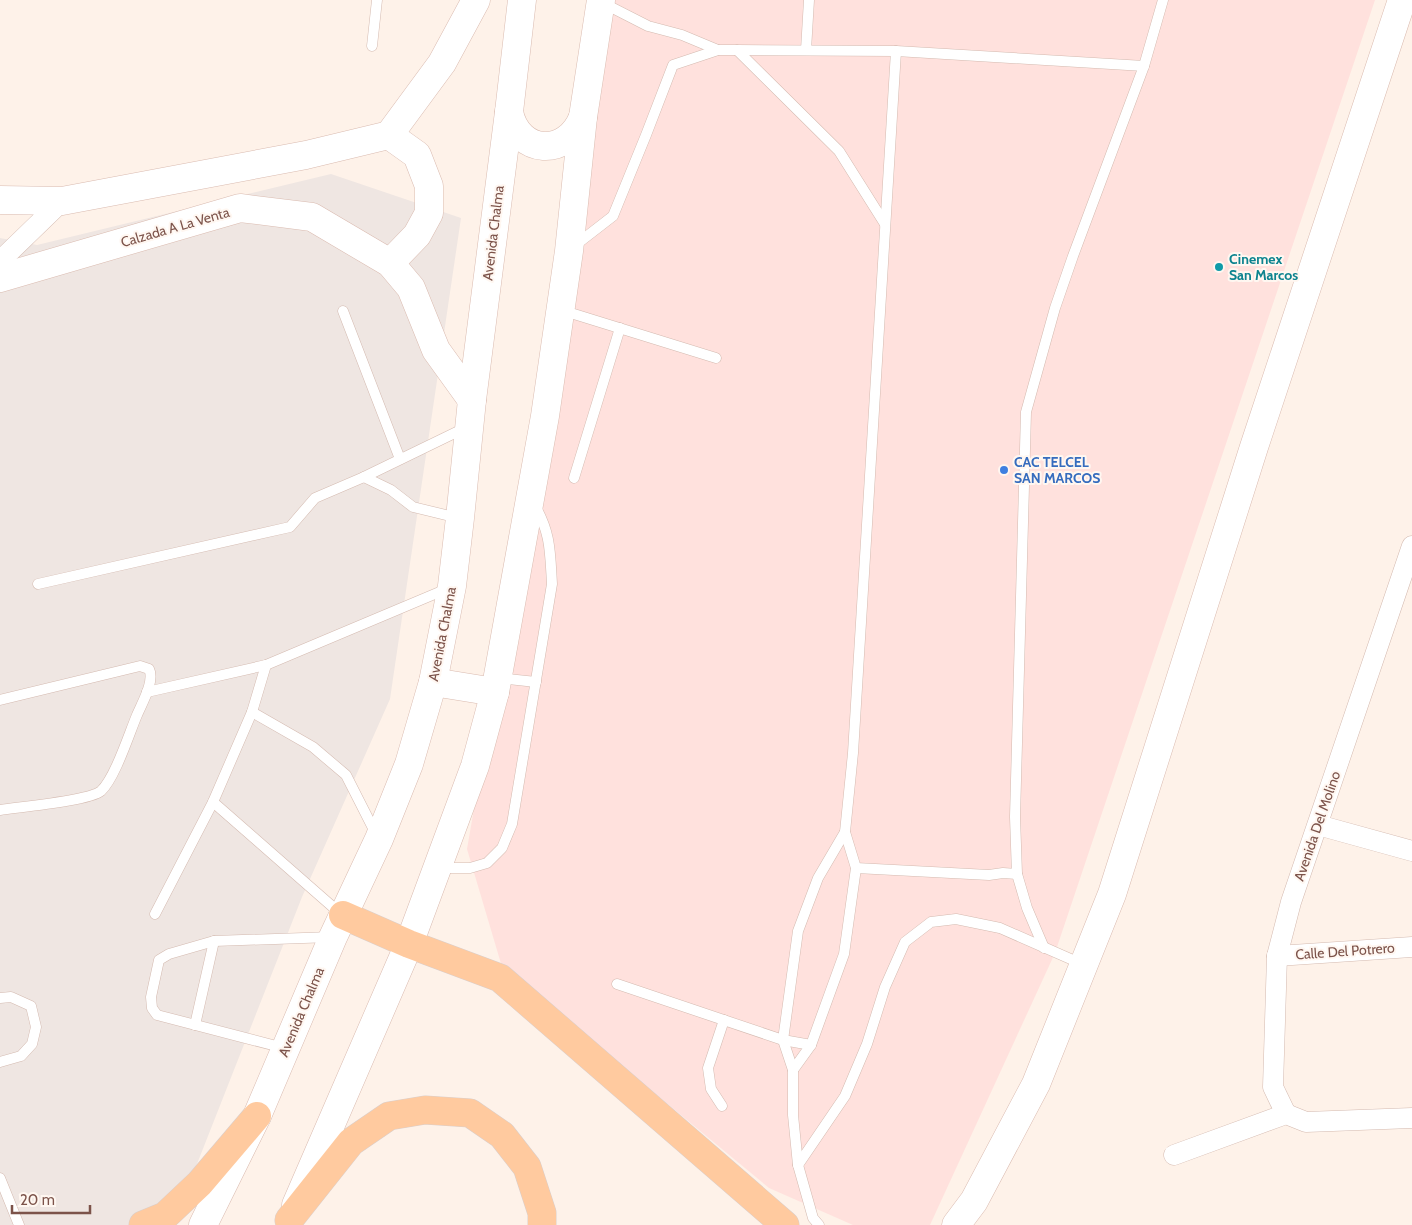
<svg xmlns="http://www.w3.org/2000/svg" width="1412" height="1225" viewBox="0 0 1412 1225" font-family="Cabin,sans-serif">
<rect width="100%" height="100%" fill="#fef2e9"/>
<path fill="#ffe1dd" d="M615 0H1375L1055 953 930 1225H853L769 1188 502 967 467 849Z"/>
<path fill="#efe6e2" d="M331 174 461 218 390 699 302 897 173 1225H0V238L37 245Z"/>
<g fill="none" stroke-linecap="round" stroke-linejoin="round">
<defs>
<g id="lane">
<path d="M601 2 648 26 682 35 718 50"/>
<path d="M372 46 377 0"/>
<path d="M737 50 839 151 885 224"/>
<path d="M806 50 809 0"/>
<path d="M573 247 613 216 646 135 673 65 718 50H737L896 51 1144 66"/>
<path d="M561 310 716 358"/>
<path d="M343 311 400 459"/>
<path d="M364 477 391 490 413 507 458 518"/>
<path d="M574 478 620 328"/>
<path d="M38 584 290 527 315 498 364 477 467 427"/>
<path d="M499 678 536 682"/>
<path d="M147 692 266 665 449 588"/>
<path d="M0 700 140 666 149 669C155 681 142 703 137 715 129 734 115 778 101 791 89 801 19 807 0 810"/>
<path d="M252 712 313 747 346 775 377 836"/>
<path d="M213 802 342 915"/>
<path d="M438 868H470L487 863 502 848 512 824 552 584C550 552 551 533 534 504"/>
<path d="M856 868 989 875 1003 873 1017 874 1015 817 1026 412 1055 308 1073 256 1144 66 1163 0"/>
<path d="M1017 874 1027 908 1044 948"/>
<path d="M155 914 213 802 252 712 266 665"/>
<path d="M617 984 783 1040 811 1045"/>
<path d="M0 998 11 997 31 1006 36 1027 32 1044 21 1056 0 1062"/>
<path d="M195 1025 214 941"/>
<path d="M284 1048 157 1015 152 1008 151 997 159 960 169 954 214 941 332 937"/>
<path d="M793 1070 811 1045 844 954 856 868 845 832 853 753 896 51"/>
<path d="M722 1106 711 1089 708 1068 724 1020"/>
<path d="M798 1165 845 1096 867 1044 885 987 905 942 931 922 956 919 1000 928 1082 964"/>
<path d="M0 1178 19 1225"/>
<path d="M819 1225 813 1218 798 1165 793 1115V1070L783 1040 798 931 818 878 845 832"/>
</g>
<g id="street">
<path d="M0 261 62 201"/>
<path d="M1318 825 1412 851"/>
<path d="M1277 956 1412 947"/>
<path d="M1286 1114 1273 1087 1277 956 1291 902 1412 546"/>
<path d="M1174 1155 1286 1114 1306 1122 1412 1118"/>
</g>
<g id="secondary">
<path d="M509 112C518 155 567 158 583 117"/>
<path d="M389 135 417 155 429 186V213L417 235 390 263"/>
<path d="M0 200 62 201 306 155 389 135 442 63 476 0"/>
<path d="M0 278 240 208 312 217 390 263 411 288 436 350 472 400"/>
<path d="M433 682 495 692"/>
<path d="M296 1205 409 944 475 766 495 692 545 416 569 251 583 117 601 0"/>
<path d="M203 1225 257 1116 333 937 379 839 409 764 433 682 452 586 460 518 472 400 509 112 522 0"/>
<path d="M956 1225 974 1201 1036 1084 1112 894 1254 447 1402 0"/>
</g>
<g id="primary">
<path d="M343 915 409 944 500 978 785 1225"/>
<path d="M289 1220 351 1142 389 1116 425 1110 470 1113 502 1135 527 1167 542 1213V1225"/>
<path d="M143 1225 165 1216 200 1183 257 1116"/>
</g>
</defs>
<use href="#lane" stroke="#d4bab0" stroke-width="11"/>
<use href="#street" stroke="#d4bab0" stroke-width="21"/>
<use href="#secondary" stroke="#dabbb0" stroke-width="29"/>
<use href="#primary" stroke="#dacfcc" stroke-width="29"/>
<use href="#lane" stroke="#fff" stroke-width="10"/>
<use href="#street" stroke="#fff" stroke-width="20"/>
<use href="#secondary" stroke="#fff" stroke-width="28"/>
<use href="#primary" stroke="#ffca9f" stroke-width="28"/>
</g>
<circle fill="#0f9aa8" stroke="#fff7f1" stroke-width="2" cx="1219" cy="267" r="5"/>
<circle fill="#3f7fe0" stroke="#fff7f1" stroke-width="2" cx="1004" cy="470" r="5"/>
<g text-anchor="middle" stroke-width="4" stroke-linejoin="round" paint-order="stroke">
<g font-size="14" fill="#7c534a" stroke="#fff7f1">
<text transform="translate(175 227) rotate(-16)" y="5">Calzada A La Venta</text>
<text transform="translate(493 233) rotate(-83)" y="5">Avenida Chalma</text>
<text transform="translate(442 634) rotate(-79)" y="5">Avenida Chalma</text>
<text transform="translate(1317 826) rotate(-71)" y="5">Avenida Del Molino</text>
<text transform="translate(1345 951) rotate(-4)" y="5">Calle Del Potrero</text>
<text transform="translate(301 1012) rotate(-67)" y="5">Avenida Chalma</text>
</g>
<g font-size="14" font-weight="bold" fill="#0d838f" stroke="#fff7f1" text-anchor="start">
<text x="1229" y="264">Cinemex<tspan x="1229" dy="16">San Marcos</tspan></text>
</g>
<g font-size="14" font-weight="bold" fill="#366cbe" stroke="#fff7f1" text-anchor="start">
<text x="1014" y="467">CAC TELCEL<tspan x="1014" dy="16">SAN MARCOS</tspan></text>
</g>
</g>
<path d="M12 1205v8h78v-8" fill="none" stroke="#7c534a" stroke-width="2.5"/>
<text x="20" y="1205" font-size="15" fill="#7c534a" stroke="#fff7f1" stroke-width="4" paint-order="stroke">20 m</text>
</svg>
